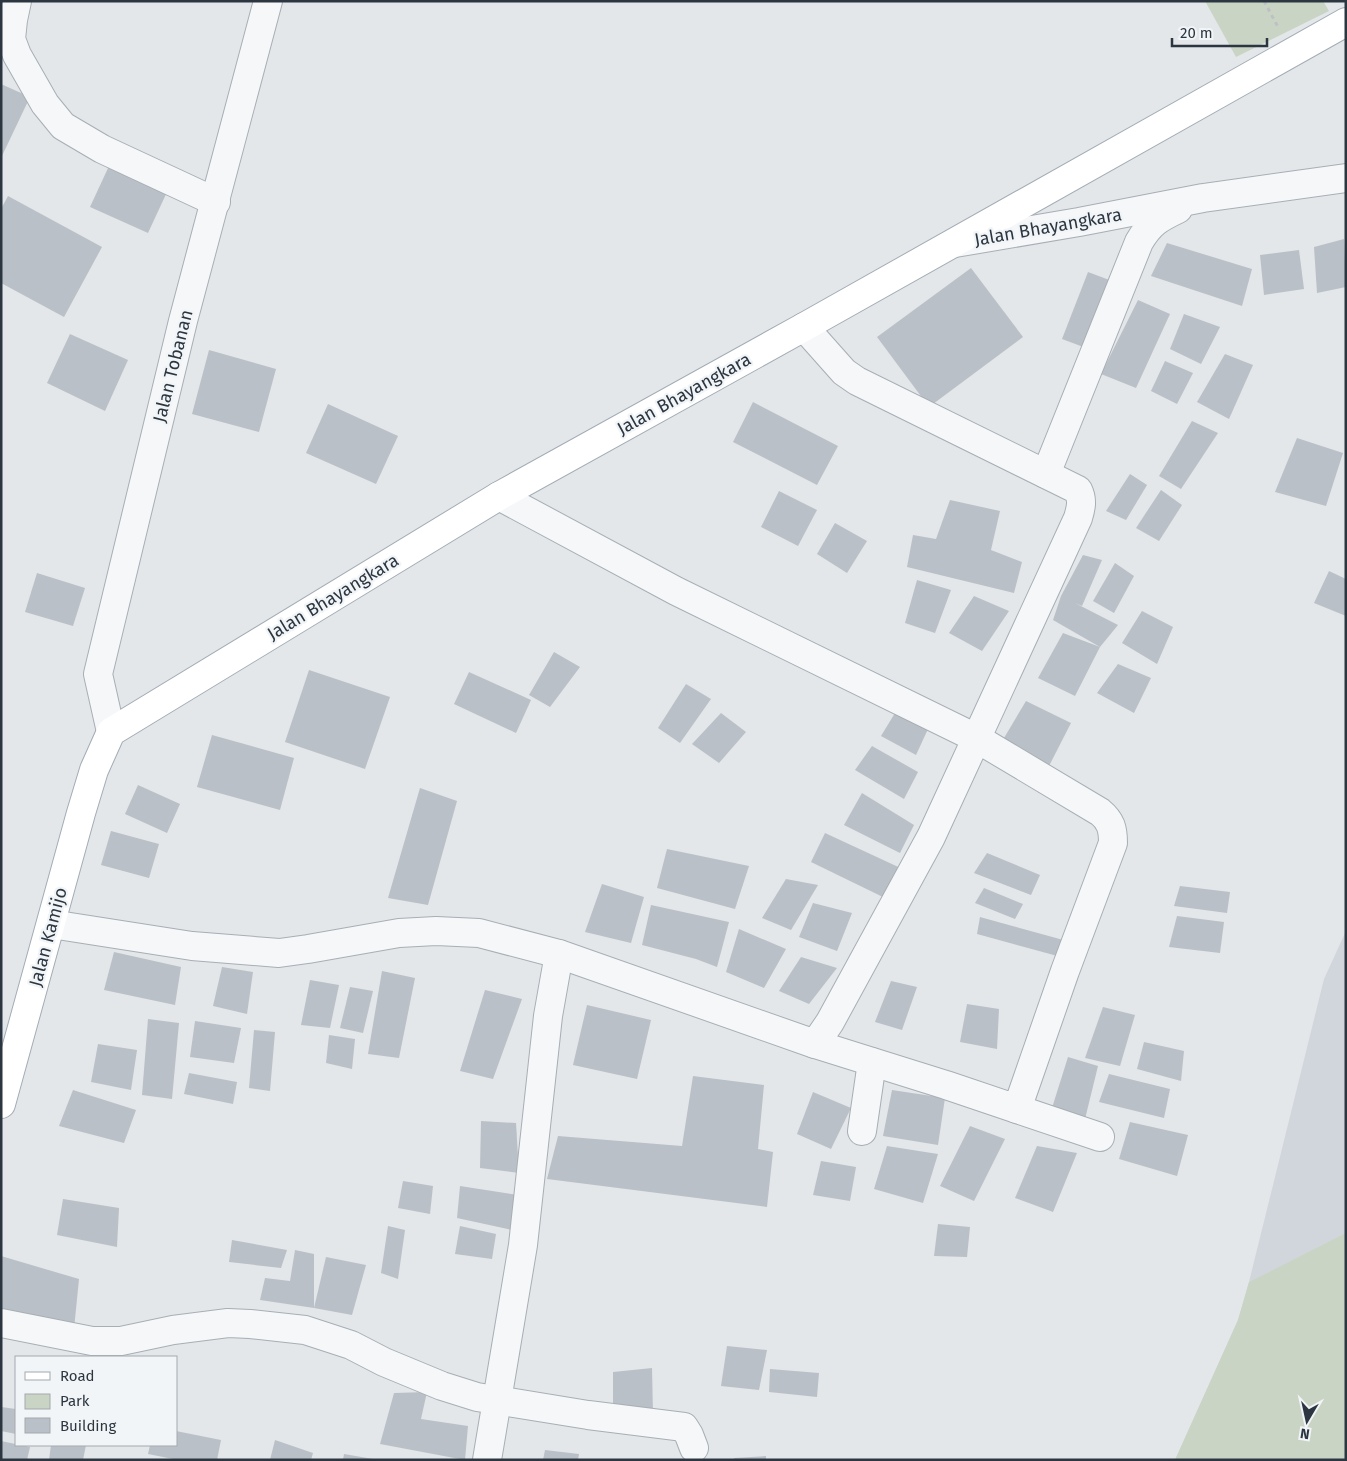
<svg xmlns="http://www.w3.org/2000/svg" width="1347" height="1461" viewBox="0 0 1347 1461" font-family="'Fira Sans',sans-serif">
<rect width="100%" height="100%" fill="#e3e7ea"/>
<path fill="#d1d6dc" d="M1346 931V1460H1175L1238 1320 1249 1282 1324 979Z"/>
<g fill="#cad4c4">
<path d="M1205 1H1323L1329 11 1236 57Z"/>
<path d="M1346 1233V1460H1175L1238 1320 1249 1282Z"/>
</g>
<g fill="#bac0c7">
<path d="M1 84 30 97 1 158Z"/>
<path d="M109 166 167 192 148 233 90 207Z"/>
<path d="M8 196 102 247 64 317 1 283V209Z"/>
<path d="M1344 239 1346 287 1317 293 1314 247Z"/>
<path d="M1167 243 1252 269 1242 306 1151 276Z"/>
<path d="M1299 250 1304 289 1264 295 1260 255Z"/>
<path d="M971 268 1023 337 929 407 877 337Z"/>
<path d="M1088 272 1120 284 1094 351 1062 339Z"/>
<path d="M1138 300 1170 314 1136 388 1101 374Z"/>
<path d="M1184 314 1220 327 1201 364 1170 349Z"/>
<path d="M70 334 128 360 105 411 47 383Z"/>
<path d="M209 350 276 369 259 432 192 414Z"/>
<path d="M1225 354 1253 365 1229 419 1197 402Z"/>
<path d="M1165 361 1193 373 1177 404 1151 391Z"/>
<path d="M753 402 838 446 817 485 733 442Z"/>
<path d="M328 404 398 436 376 484 306 453Z"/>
<path d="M1192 421 1218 433 1181 489 1159 476Z"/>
<path d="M1297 438 1343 453 1326 506 1275 492Z"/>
<path d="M1130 474 1147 485 1126 520 1106 511Z"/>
<path d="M1161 490 1182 505 1159 541 1136 528Z"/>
<path d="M779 491 817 510 798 546 761 527Z"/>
<path d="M950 500 1000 511 991 550 1022 562 1014 593 907 567 913 535 936 539Z"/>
<path d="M835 523 867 541 847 573 817 554Z"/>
<path d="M1083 555 1102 560 1082 606 1075 603 1118 625 1100 647 1075 696 1038 678 1063 633 1100 647 1053 620 1061 596Z"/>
<path d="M1115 563 1134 576 1114 613 1093 601Z"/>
<path d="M1329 571 1346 579V616L1314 603Z"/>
<path d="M37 573 85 588 73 626 25 612Z"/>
<path d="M917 580 951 590 935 633 905 623Z"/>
<path d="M974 596 1009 611 982 651 949 633Z"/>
<path d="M1142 611 1173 627 1157 664 1122 643Z"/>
<path d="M554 652 580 667 550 707 529 695Z"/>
<path d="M1118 664 1151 678 1134 713 1097 693Z"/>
<path d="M309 670 390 697 365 769 285 742Z"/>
<path d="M469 672 531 700 516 733 454 704Z"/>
<path d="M686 684 711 699 680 743 658 728Z"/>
<path d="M1026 701 1071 723 1049 766 1001 743Z"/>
<path d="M721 713 746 732 719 763 692 744Z"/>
<path d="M895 713 928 729 916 755 881 736Z"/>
<path d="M212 735 294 758 280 810 197 787Z"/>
<path d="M872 746 918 772 904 799 855 770Z"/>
<path d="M138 785 180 804 167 833 125 814Z"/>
<path d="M420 788 457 801 428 905 388 898Z"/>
<path d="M862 793 914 825 900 853 844 825Z"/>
<path d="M111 831 159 844 149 878 101 865Z"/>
<path d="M825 833 907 871 887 899 811 862Z"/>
<path d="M667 849 749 866 735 909 657 888Z"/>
<path d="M987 853 1040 875 1031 895 974 873Z"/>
<path d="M786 879 818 885 791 930 762 918Z"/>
<path d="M602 884 644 897 631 943 585 932Z"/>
<path d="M1180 886 1230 892 1227 913 1174 906Z"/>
<path d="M984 888 1023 904 1015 919 975 903Z"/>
<path d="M813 903 852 913 837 951 799 937Z"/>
<path d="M651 905 729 922 717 967 696 959 642 945Z"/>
<path d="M1177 916 1224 922 1220 953 1169 947Z"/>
<path d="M980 917 1067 941 1061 957 977 934Z"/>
<path d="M739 929 786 949 764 988 726 972Z"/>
<path d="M114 952 181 967 175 1005 104 990Z"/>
<path d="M801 957 837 968 809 1004 779 991Z"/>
<path d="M222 967 253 972 247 1014 213 1006Z"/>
<path d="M382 971 415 978 399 1058 368 1054Z"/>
<path d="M310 980 339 985 330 1028 301 1025Z"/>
<path d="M891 981 917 987 902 1030 875 1022Z"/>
<path d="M350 987 373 991 363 1033 340 1028Z"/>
<path d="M485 990 522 999 493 1079 460 1071Z"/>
<path d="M967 1004 999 1009 997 1049 960 1042Z"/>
<path d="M587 1005 651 1020 637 1079 573 1065Z"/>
<path d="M1103 1007 1135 1015 1120 1066 1085 1058Z"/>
<path d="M148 1019 179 1023 172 1099 142 1095Z"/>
<path d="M195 1021 241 1028 234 1063 190 1057Z"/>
<path d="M254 1030 275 1032 270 1091 249 1088Z"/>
<path d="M329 1035 355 1039 352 1069 326 1063Z"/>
<path d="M1144 1042 1184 1051 1181 1081 1137 1069Z"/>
<path d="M98 1044 137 1050 131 1090 91 1082Z"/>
<path d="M1068 1057 1098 1066 1085 1119 1052 1108Z"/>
<path d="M189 1073 237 1082 233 1104 184 1094Z"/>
<path d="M1109 1074 1170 1089 1164 1118 1099 1102Z"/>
<path d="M693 1076 764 1085 758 1149 773 1152 767 1207 547 1179 558 1136 682 1146Z"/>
<path d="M73 1090 136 1110 124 1143 59 1126Z"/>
<path d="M892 1090 945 1098 938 1145 883 1136Z"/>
<path d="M813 1092 851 1108 831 1149 797 1134Z"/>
<path d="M481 1121 516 1123 519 1173 480 1168Z"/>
<path d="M1130 1122 1188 1135 1177 1176 1119 1159Z"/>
<path d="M970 1126 1005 1139 974 1201 940 1186Z"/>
<path d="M887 1146 938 1154 923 1203 874 1189Z"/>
<path d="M1037 1146 1077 1153 1053 1212 1015 1198Z"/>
<path d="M821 1161 856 1167 850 1201 813 1195Z"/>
<path d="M403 1181 433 1186 430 1214 398 1208Z"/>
<path d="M460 1186 518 1195 512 1230 457 1218Z"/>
<path d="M63 1199 119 1208 117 1247 57 1235Z"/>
<path d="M938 1224 970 1227 967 1257 934 1256Z"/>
<path d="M388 1226 405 1230 398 1279 381 1273Z"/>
<path d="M460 1226 496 1234 492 1259 455 1254Z"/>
<path d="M232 1240 287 1250 281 1268 229 1262Z"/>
<path d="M295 1250 314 1254V1308L260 1300 265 1278 290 1281Z"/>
<path d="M1 1256 79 1279 74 1329 1 1310Z"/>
<path d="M326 1257 366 1265 352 1315 314 1308Z"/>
<path d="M727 1346 767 1350 759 1390 721 1386Z"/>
<path d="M652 1368 653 1414 613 1415V1372Z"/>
<path d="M770 1369 819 1373 817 1397 769 1392Z"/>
<path d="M427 1392 421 1419 468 1426 465 1460 380 1444 394 1393Z"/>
<path d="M1 1407 16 1409V1434L1 1431Z"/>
<path d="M176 1431 221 1440 217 1460H178L148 1454 150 1445H176Z"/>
<path d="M275 1440 313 1453 311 1460H270Z"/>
<path d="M1 1441 30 1447 27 1460H1Z"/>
<path d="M51 1445H86L83 1460H49Z"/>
<path d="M545 1450 579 1454 578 1460H543Z"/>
<path d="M344 1454 373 1459V1460H343Z"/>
<path d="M766 1456V1460H734V1458Z"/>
</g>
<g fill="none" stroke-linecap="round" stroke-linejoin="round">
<defs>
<g id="minor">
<path d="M17 1 13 20 11 39 17 55 45 104 63 126 102 149 216 202"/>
<path d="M955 243 1079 222 1203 198 1346 178"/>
<path d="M1046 474 1139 242C1150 223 1159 218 1178 209"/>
<path d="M499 496 676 591 976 738 1100 812C1111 821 1113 829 1113 843L1065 971 1017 1109 946 1085 815 1044"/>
<path d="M111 732 98 674 183 321 268 1"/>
<path d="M51 924 192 946 279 953 308 949 399 933 436 931 479 933 559 954 815 1044 830 1022 931 837 1078 518C1081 508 1083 500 1078 490L857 381 844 372 804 327"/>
<path d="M1017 1109 1100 1137"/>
<path d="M862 1131 872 1062"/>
<path d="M1 1323 92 1341H121L173 1330 228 1323 250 1324 305 1330 351 1345 384 1362 442 1386 477 1397 588 1415 684 1427 689 1435 694 1448"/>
<path d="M487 1460 523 1245 548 1016 559 954"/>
</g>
<path id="major" d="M1 1104 81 813 94 770 111 732 499 496 804 327 1346 22"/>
</defs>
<use href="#minor" stroke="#a8aeb4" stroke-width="30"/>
<use href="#major" stroke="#a3acb5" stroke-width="30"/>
<path stroke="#bdc1c5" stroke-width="3" stroke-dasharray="4 4" stroke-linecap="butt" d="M1264 1 1278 27"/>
<use href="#minor" stroke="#f5f7f9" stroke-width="28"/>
<use href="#major" stroke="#fff" stroke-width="28"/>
</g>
<g text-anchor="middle" stroke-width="4.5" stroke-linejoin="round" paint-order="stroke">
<g font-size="18" fill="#2c3641" stroke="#f2f5f7">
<text transform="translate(1048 227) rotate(-10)" y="6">Jalan Bhayangkara</text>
<text transform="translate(173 366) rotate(-76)" y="6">Jalan Tobanan</text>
<text transform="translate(684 394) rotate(-29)" y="6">Jalan Bhayangkara</text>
<text transform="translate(333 597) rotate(-31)" y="6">Jalan Bhayangkara</text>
<text transform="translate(48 937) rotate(-75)" y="6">Jalan Kamijo</text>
</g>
</g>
<rect width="1347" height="1461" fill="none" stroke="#2c3641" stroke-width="5"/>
<rect x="15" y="1356" width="162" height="90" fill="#f2f5f7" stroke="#a3a9ae"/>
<rect x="25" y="1372" width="25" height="8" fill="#ffffff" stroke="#a3a9ae"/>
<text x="60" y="1381" font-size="15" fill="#2c3641">Road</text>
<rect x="25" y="1394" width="25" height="15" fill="#cad4c4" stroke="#a3a9ae"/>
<text x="60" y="1406" font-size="15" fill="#2c3641">Park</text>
<rect x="25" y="1418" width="25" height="15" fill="#bac0c7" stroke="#a3a9ae"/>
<text x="60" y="1431" font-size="15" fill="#2c3641">Building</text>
<g transform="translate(1307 1421) rotate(189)" stroke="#f2f5f7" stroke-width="4" paint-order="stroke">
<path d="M0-4L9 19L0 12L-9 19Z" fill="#2c3641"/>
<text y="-8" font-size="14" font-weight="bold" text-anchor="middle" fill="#2c3641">N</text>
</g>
<path d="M1172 38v8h95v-8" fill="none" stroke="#2c3641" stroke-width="2.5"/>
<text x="1180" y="38" font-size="15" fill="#2c3641" stroke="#f2f5f7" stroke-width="4" paint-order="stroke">20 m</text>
</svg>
